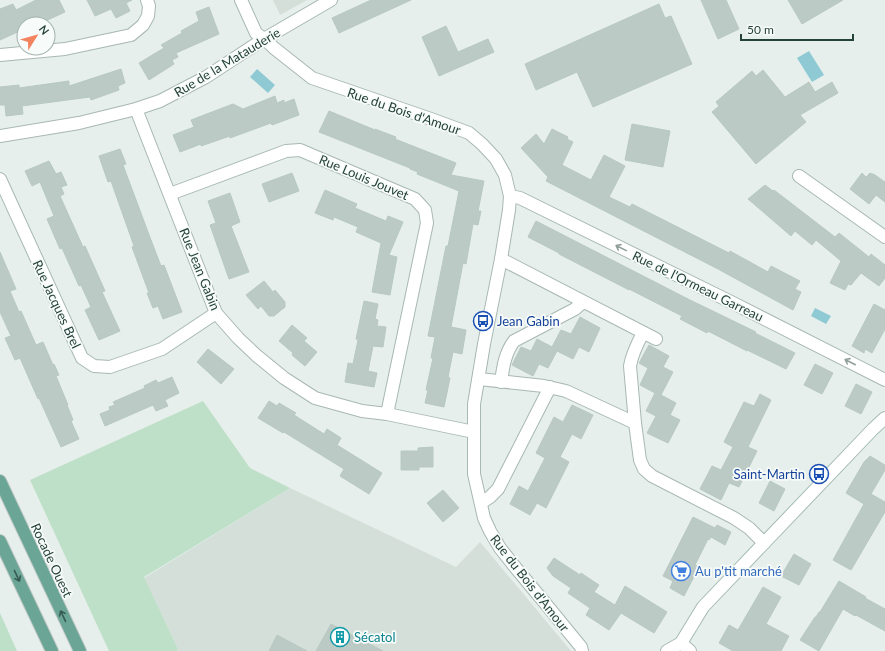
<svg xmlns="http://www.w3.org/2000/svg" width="885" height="651" viewBox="0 0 885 651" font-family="Lato,sans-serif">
<rect width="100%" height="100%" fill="#e6efeb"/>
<g fill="#d4dfda">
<path d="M273 0H307L280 15Z"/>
<path d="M290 488 456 567 480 542 571 651H177L178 649 144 578Z"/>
</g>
<g fill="#bfe0c8">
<path d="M203 401 250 468 290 488 144 577 178 649 177 651H109L30 480Z"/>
<path d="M0 613 17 651H0Z"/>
</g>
<g fill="#8ec9d4">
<path d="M809 51 824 75 812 82 797 58Z"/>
<path d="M257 69 275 85 268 93 250 77Z"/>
<path d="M815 308 831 316 826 324 811 316Z"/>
</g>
<g fill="#bbcac4" stroke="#b8c9c2">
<path d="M36 0H59L65 12 39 24H24V29L0 40V9L13 4 16 10Z"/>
<path d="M87 0H132L126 3 130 11 116 18 111 9 95 16Z"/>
<path d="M371 0H411L339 33 332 18Z"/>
<path d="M701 0H726L739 29 718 39Z"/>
<path d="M788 0H843L802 24Z"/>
<path d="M659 4 665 18 671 16 692 64 593 107 577 72 536 90 525 64Z"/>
<path d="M209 7 219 34 176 53 178 57 172 60 174 64 149 80 139 63 164 48 161 45 182 33 181 31 199 21 196 12Z"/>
<path d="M446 26 458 52 488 39 494 52 439 76 422 37Z"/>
<path d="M121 69 125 83 118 86 119 90 91 100 90 97 22 106 23 114 6 116 5 105H0V87L19 85V88L69 81V86Z"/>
<path d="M763 70 785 97 809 82 815 92 832 82 838 93 800 115 806 122 756 164 712 112 719 106 716 102 752 71 756 76Z"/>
<path d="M275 96 277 103 284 100V103L294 99 299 115 272 125 271 123 230 138V136L201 146V144L180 152 173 135 194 127 191 120 233 104 243 109Z"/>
<path d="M329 111 375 130V129L396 137 395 139 456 163 451 175 484 181 478 211H481L478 225 473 224 466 264 463 263 451 327 466 330 462 354 453 352 448 377 450 378 444 407 425 403 428 390H426L433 358H431L435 337 428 336 446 246H448L459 191 417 174 418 172 410 169V168L319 132Z"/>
<path d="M632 124 670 131 663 167 625 160Z"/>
<path d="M552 129 568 137 567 139 573 142 562 165 591 180 604 155 625 166 609 197 630 207 632 204 729 253 730 251 768 272 771 266 800 281 795 289 801 292 793 310 718 269 546 181 548 177 521 148 536 134 544 144Z"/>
<path d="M120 149 126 164 123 165 151 240 161 266 164 265 182 312 163 319 158 306 153 308 147 293H149L132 247 134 246 111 181 108 182 99 156Z"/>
<path d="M49 161 56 174 61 172 67 185 61 187 64 194 60 196 83 247 85 246 105 291 102 292 120 331 99 340 85 310 91 307 81 285 79 286 62 248 60 249 47 219 54 216 40 182 32 186 25 171Z"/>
<path d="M292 173 299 191 269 202 262 184Z"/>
<path d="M862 173 866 177 870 173 875 175 885 182V202L876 195 869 204 850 189Z"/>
<path d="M765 185 773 191 774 190 835 237 839 233 869 257 871 254 885 265V278L879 286 861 273 851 285 848 284 845 290 830 283 841 261 816 240 812 245 795 231 791 236 748 199Z"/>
<path d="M325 190 357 204 355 208 386 221 388 216 403 222 389 255 397 257 390 295 372 292 381 243 356 232 358 227 334 217 333 220 315 213Z"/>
<path d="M230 193 240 222 231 226 249 272 229 279 210 225 216 223 208 201Z"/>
<path d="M536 221 690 300 756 332 755 333 795 353 786 369 747 350V351L708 331 707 333 680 319 682 316 629 289V290L559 254V253L528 237Z"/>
<path d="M0 252 16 289 10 291 19 312 21 311 36 345 43 342 53 365 54 364 59 375 56 376 68 405H67L73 420 71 421 79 439 61 447 39 398 38 399 20 358 15 360 5 338 11 336 0 312Z"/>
<path d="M264 281 273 292 275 290 285 302V307L274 316H269L261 306 258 309 246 295Z"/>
<path d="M364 301 378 304 375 319 378 320 377 326 386 327 383 347 373 346 368 371 377 373 374 387 345 382 348 363 353 364 358 340 356 339Z"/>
<path d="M874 304 885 310V329L872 353 865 349 864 353 852 346Z"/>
<path d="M580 317 600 328 589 352 579 347 573 359 557 351 548 368 539 364 533 376 512 365 521 347 531 351 537 339 552 347 561 330 571 334Z"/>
<path d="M292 325 307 338 304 341 317 352 305 366 292 355 293 353 279 341Z"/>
<path d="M649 345 669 356 663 367 673 372 661 395 676 403 670 415 680 420 668 443 647 433 656 416 646 411 655 393 640 385 648 368 639 363Z"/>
<path d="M208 349 234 369 221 384 197 362Z"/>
<path d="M815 364 833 373 822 394 804 385Z"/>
<path d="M172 377 179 393 165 400 168 406 156 411 153 405 105 426 100 414 110 410 109 407 115 405 113 402 145 388 144 386 156 380 158 383Z"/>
<path d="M856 384 872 392 861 414 845 406Z"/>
<path d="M760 394 771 400 748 447 757 451 739 487 729 483 721 500 700 489 712 466 721 470 733 447 724 442 744 402 754 406Z"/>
<path d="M269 401 277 406 279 403 296 413 294 415 324 434 327 429 341 438 337 445 382 473 369 494 340 476 344 469 284 432 283 433 258 418Z"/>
<path d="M572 405 593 415 581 439 572 434 560 457 569 462 546 508 537 503 530 515 510 504 519 486 528 491 545 458 536 453 554 417 563 422Z"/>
<path d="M433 447V467H419V470H401V451H418V448Z"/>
<path d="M870 456 885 465V470L871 494 885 502V512L851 570 833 560 864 504 846 493 864 462Z"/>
<path d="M770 481 785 489 774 511 759 503Z"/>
<path d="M443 490 459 508 443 522 427 503Z"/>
<path d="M693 517 715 528 717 525 731 532 725 545 711 537 709 540 708 539 695 565 699 567 684 596 670 588 673 581 663 576Z"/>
<path d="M794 554 811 564 799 585 781 576Z"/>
<path d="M554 558 580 575 581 573 599 585 594 592 615 605 625 586 667 612 654 633 621 613 609 630 586 615 590 608 568 593 571 588 553 576 547 568Z"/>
<path d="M839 581 866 597 865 598 885 609V631L856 615 855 616 843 609 819 651 800 640 815 617H816L819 612H820Z"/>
<path d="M763 587 781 597 766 624 789 636 781 651H733L719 643 729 625 738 630Z"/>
<path d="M331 624 383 651H316Z"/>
<path d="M277 635 307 651H269Z"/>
</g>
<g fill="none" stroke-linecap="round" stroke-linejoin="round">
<defs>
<g id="street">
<path d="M241 0 256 33 270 44 274 48 312 78 431 119 469 133 482 144 496 159 505 175 510 196 509 210 501 259 484 344 474 404V474L484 518 490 531 500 548 515 567 545 603 581 647 582 651"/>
<path d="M0 55 65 49 131 35 143 25 148 16 149 6 147 0"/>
<path d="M136 109 216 313 238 338 257 356 284 378 315 398 362 411 387 414 474 432"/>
<path d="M0 136 79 123 136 109 160 101 206 77 264 39 331 0"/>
<path d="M799 176 885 237"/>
<path d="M0 179 82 358 94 366 110 367 162 349 216 313"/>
<path d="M170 194 286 151 300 150 415 199 425 210 427 223 387 414"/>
<path d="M510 196 520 198 731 302 885 380"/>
<path d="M501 259 656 339"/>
<path d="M479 379 544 386 566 391 635 423 640 460 644 469 652 476 734 518 749 528 764 543"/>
<path d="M501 382C503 367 505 353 514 341L575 309 583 302"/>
<path d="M635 423 630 366C632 354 637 344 643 333"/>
<path d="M481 503 490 497 498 489 550 387"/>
<path d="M681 643 690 651"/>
</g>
<path id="secondary" d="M667 651 681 643 703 607 873 429 885 418"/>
<g id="primary">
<path d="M0 481 80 651"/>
<path d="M0 541 52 651"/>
</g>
</defs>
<use href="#street" stroke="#a8b8b2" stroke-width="14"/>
<use href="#secondary" stroke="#a4bbb3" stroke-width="14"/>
<use href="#primary" stroke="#c2cac8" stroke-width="14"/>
<use href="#street" stroke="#fff" stroke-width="12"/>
<use href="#secondary" stroke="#fff" stroke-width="12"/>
<use href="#primary" stroke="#6aa596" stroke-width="12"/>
</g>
<defs><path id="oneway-shaft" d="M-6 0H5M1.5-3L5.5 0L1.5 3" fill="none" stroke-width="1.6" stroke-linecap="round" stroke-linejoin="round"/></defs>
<g stroke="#92a09c">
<use href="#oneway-shaft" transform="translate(621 248) rotate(-154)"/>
<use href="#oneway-shaft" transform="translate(850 362) rotate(-153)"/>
</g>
<g stroke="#365b51">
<use href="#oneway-shaft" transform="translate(17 576) rotate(65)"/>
<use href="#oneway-shaft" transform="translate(63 616) rotate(-115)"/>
</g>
<defs>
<symbol id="bus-ring" viewBox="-11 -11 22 22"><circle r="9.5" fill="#f7fbf9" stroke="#1a4fb4" stroke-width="1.5"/><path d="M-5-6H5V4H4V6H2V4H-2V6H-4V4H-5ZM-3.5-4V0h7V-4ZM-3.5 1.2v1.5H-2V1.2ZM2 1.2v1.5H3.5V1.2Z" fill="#1a4fb4"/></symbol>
<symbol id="supermarket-ring" viewBox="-11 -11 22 22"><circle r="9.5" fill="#f7fbf9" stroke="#3f7fe0" stroke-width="1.5"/><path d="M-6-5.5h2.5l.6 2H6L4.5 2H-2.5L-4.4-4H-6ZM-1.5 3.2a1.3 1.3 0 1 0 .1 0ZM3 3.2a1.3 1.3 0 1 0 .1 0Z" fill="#3f7fe0"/></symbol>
<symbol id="building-ring" viewBox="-11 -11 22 22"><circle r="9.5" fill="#f7fbf9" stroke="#0f9aa8" stroke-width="1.5"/><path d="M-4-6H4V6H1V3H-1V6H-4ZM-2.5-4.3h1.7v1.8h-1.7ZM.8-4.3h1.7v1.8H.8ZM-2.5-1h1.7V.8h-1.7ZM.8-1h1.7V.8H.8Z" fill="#0f9aa8"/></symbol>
</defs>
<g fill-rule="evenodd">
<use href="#bus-ring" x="472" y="310" width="22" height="22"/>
<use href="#bus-ring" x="808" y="463" width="22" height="22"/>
<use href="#supermarket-ring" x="670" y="560" width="22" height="22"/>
<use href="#building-ring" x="329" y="626" width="22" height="22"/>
</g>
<g text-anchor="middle" stroke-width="3.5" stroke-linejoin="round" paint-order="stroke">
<g font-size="13" fill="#24423a" stroke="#f7fbf9">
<text transform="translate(227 62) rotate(-31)" y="5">Rue de la Matauderie</text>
<text transform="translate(404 111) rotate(19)" y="5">Rue du Bois d'Amour</text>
<text transform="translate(364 177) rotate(23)" y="5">Rue Louis Jouvet</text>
<text transform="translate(200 269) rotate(68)" y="5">Rue Jean Gabin</text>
<text transform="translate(698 286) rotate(26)" y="5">Rue de l'Ormeau Garreau</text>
<text transform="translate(57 304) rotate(65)" y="5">Rue Jacques Brel</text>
<text transform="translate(52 560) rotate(65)" y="5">Rocade Ouest</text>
<text transform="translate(530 583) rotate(52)" y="5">Rue du Bois d'Amour</text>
</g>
<g font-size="13" fill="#164399" stroke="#f7fbf9" text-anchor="start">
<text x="497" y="326">Jean Gabin</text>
<text x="805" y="479" text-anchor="end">Saint-Martin</text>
</g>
<g font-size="13" fill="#366cbe" stroke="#f7fbf9" text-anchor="start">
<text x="695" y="576">Au p'tit marché</text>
</g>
<g font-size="13" fill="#0d838f" stroke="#f7fbf9" text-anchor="start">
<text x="354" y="642">Sécatol</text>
</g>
</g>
<g transform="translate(36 36) rotate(53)"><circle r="19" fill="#f7fbf9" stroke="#a3b1ad"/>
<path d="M0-3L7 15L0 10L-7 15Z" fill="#f4845f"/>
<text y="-6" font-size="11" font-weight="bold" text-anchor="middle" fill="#24423a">N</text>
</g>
<path d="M741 34v6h112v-6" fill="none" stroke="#24423a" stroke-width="2"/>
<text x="747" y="34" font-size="12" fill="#24423a" stroke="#f7fbf9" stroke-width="3" paint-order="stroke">50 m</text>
</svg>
